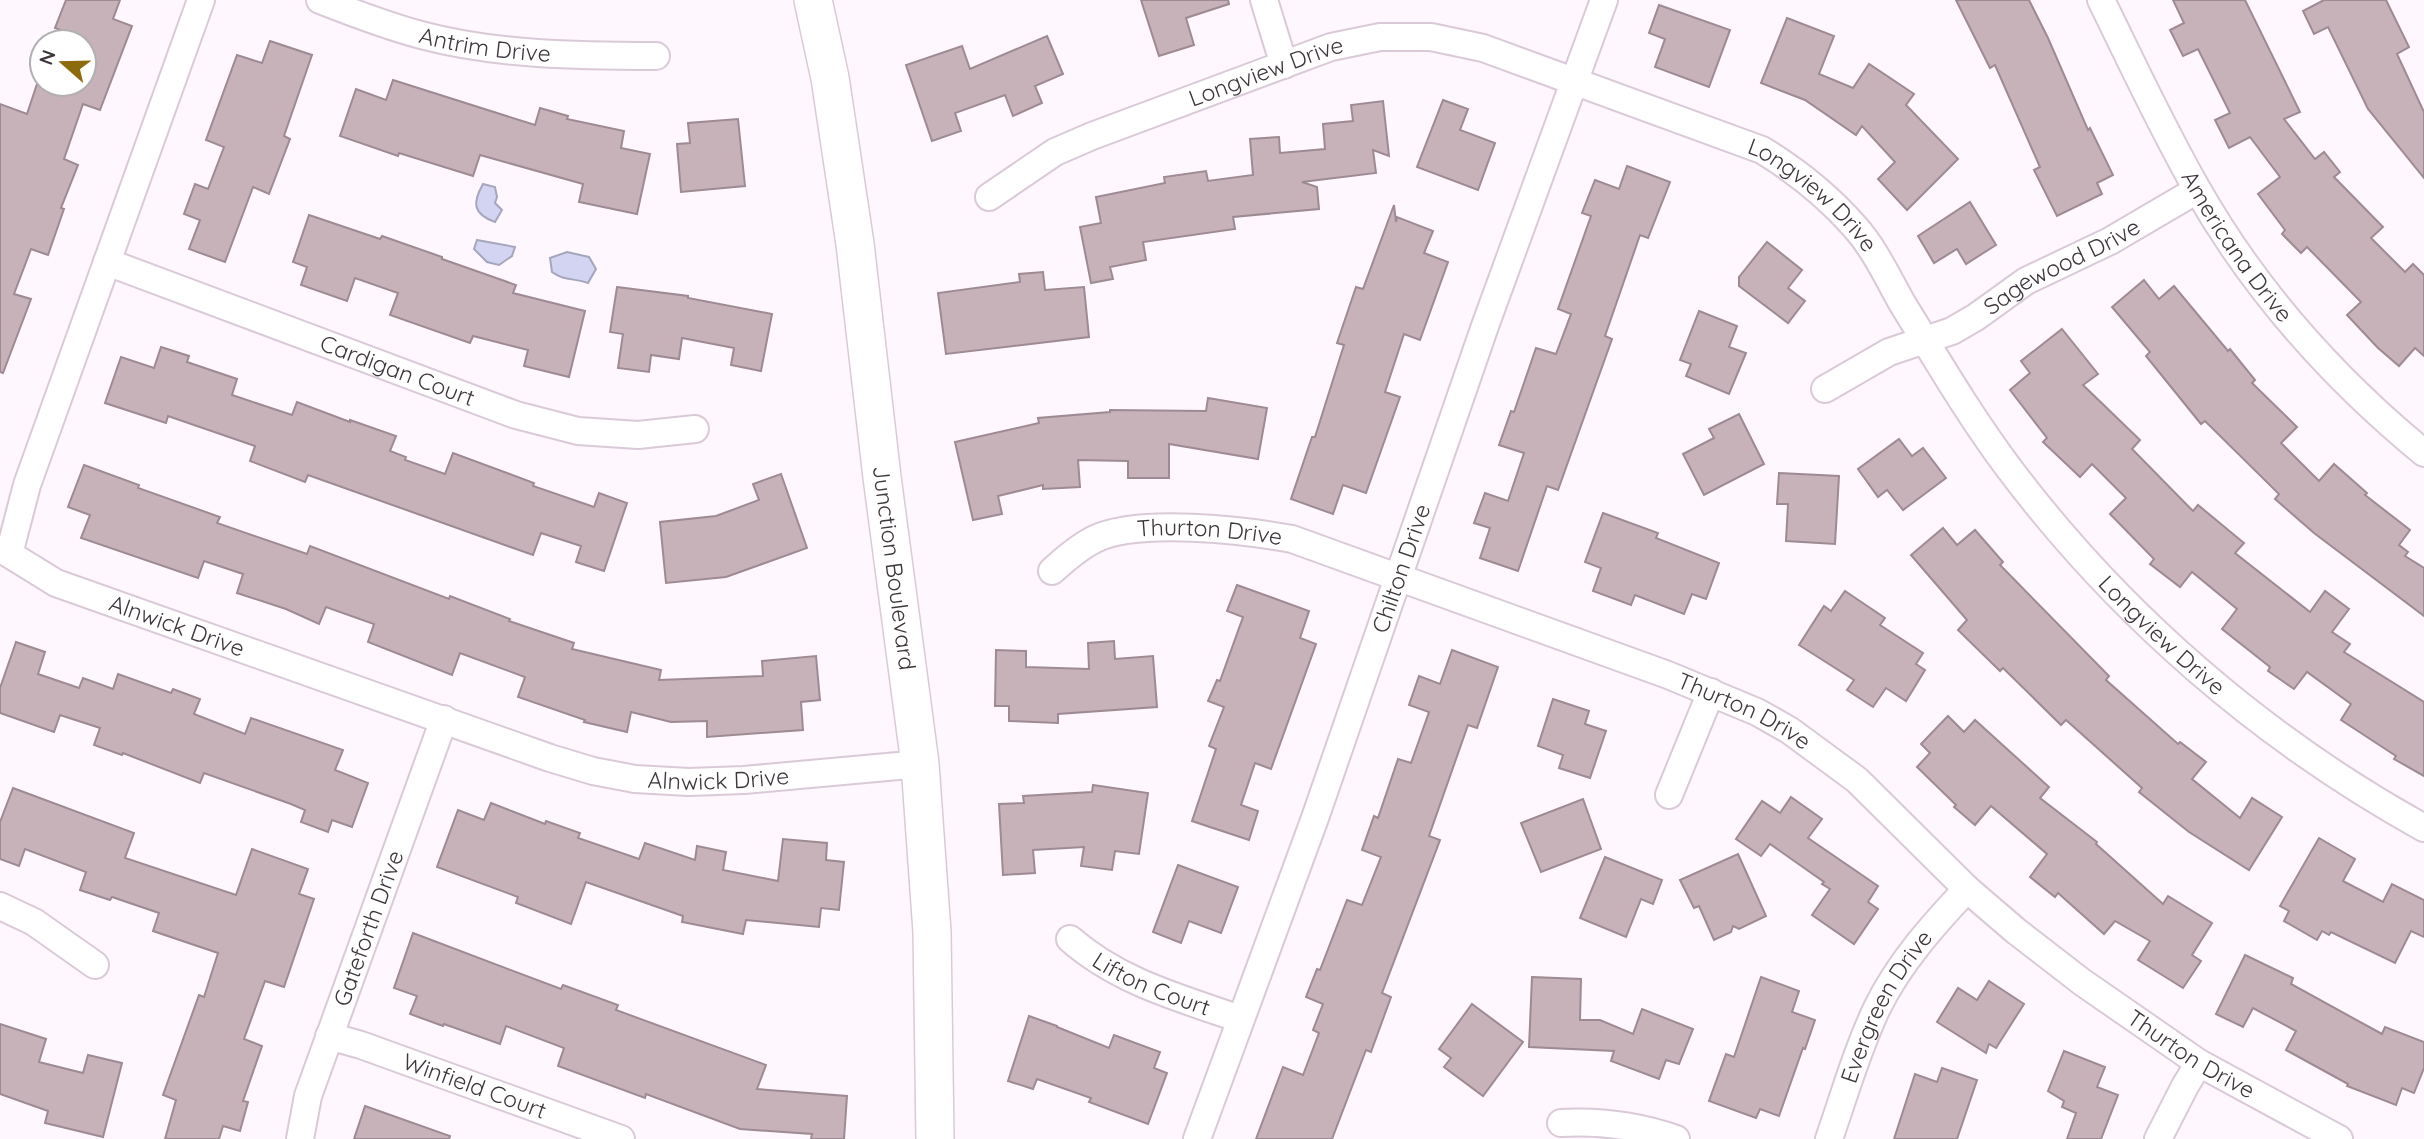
<svg xmlns="http://www.w3.org/2000/svg" width="2424" height="1139" viewBox="0 0 2424 1139" font-family="Quicksand,sans-serif">
<rect width="100%" height="100%" fill="#fef7fd"/>
<g fill="#d2d4f2" stroke="#a5a5bb" stroke-width="2">
<path d="M483 184 495 187 497 197 495 203 502 210 495 222C473 214 472 203 483 184Z"/>
<path d="M477 240 515 247 512 256 499 265 487 262 474 249Z"/>
<path d="M567 252 589 257 596 269 588 283C574 278 564 281 552 272L550 258Z"/>
</g>
<g fill="#c7b2ba" stroke="#9e8a92" stroke-width="2">
<path d="M66 0H120L113 19 132 26 100 110 83 104 64 159 78 165 61 208 64 209 48 255 31 249 14 294 31 299 3 373 0 372V104L27 114 37 84H84V39L55 28Z"/>
<path d="M1141 0H1228L1229 4 1186 18 1194 45 1159 56Z"/>
<path d="M1956 0H2029L2048 38 2088 130 2090 128 2113 175 2097 183 2102 194 2057 216 2034 170 2040 167 1995 65 1990 68Z"/>
<path d="M2173 0H2245L2300 112 2284 119 2315 159 2324 152 2340 172 2334 177 2383 227 2371 238 2405 272 2413 264 2424 275V356L2415 348 2399 366 2378 348 2347 315 2361 302 2307 247 2301 253 2282 234 2285 230 2258 194 2280 177 2250 137 2229 148 2215 120 2230 113 2198 49 2183 56 2170 30 2184 23Z"/>
<path d="M2324 0H2386L2409 47 2397 54 2424 112V178L2368 109 2328 27 2314 34 2303 11Z"/>
<path d="M1659 5 1730 30 1709 87 1655 67 1665 39 1649 33Z"/>
<path d="M1787 18 1834 36 1819 74 1853 88 1869 64 1914 94 1906 105 1958 159 1907 210 1878 179 1895 162 1862 126 1856 135 1805 100 1761 83Z"/>
<path d="M1047 36 1063 74 1035 86 1042 103 1013 116 1005 95 955 113 961 131 932 141 906 65 962 46 970 69Z"/>
<path d="M270 41 312 55 284 136 290 139 269 194 253 187 225 262 189 249 200 220 184 214 195 184 208 189 224 147 206 140 237 55 262 63Z"/>
<path d="M393 80 535 125 540 108 568 116 567 119 624 131 621 148 650 154 637 214 579 202 583 184 480 155 473 176 399 153 398 156 340 136 356 89 386 100Z"/>
<path d="M1443 100 1468 109 1460 130 1495 143 1478 190 1417 167Z"/>
<path d="M1383 101 1389 156 1373 150 1376 173 1302 182 1317 187 1319 209 1233 217 1235 229 1143 242 1146 260 1110 267 1113 279 1091 283 1080 227 1101 223 1096 197 1165 183 1164 177 1206 171 1208 181 1253 175 1250 139 1279 137 1280 153 1325 149 1323 124 1353 121 1351 105Z"/>
<path d="M738 119 745 186 681 192 677 144 690 143 688 123Z"/>
<path d="M1627 166 1670 182 1648 238 1640 235 1605 336 1612 339 1558 490 1547 486 1518 571 1480 558 1490 528 1474 523 1485 493 1508 501 1524 453 1499 445 1511 411 1514 412 1536 348 1556 354 1571 314 1558 309 1591 216 1582 213 1595 180 1619 189Z"/>
<path d="M1970 202 1996 245 1966 264 1957 249 1934 263 1918 236Z"/>
<path d="M1394 205 1396 222 1397 217 1433 231 1424 253 1448 262 1420 340 1404 334 1385 392 1400 397 1366 493 1343 485 1333 514 1291 499 1312 437H1315L1344 345 1337 343 1356 287 1363 289Z"/>
<path d="M309 215 380 239 382 236 442 257V259L516 285 513 293 585 311 569 377 524 366 528 350 473 336 470 343 390 315 398 293 355 278 347 301 301 285 307 267 293 262Z"/>
<path d="M1767 242 1802 270 1788 288 1805 301 1788 323 1739 286V277Z"/>
<path d="M1043 272 1045 290 1084 287 1089 337 946 354 938 293 1020 282 1019 274Z"/>
<path d="M2144 280 2159 299 2174 286 2228 351 2230 349 2255 380 2252 383 2297 427 2281 443 2319 481 2334 464 2367 493 2365 495 2410 530 2399 545 2408 552 2405 556 2424 568V616L2314 533 2275 499 2279 494 2205 421 2201 424 2146 356 2150 352 2112 307Z"/>
<path d="M617 287 688 296V298L772 314 761 371 731 365 734 348 682 338 679 359 651 355 649 372 618 368 623 334 610 332Z"/>
<path d="M1699 311 1737 326 1729 347 1746 353 1729 394 1686 376 1691 364 1680 360Z"/>
<path d="M2062 329 2098 374 2083 385 2140 440 2132 449 2193 511 2198 505 2244 543 2235 553 2310 612 2325 591 2349 609 2332 632 2350 644 2344 652 2424 702V776L2394 759 2396 756 2341 720 2351 704 2307 672 2294 689 2268 671 2270 667 2222 629 2237 609 2192 572 2180 587 2150 564 2154 559 2110 514 2126 498 2092 464 2080 477 2043 442 2047 438 2010 390 2030 373 2021 361Z"/>
<path d="M161 347 189 356 187 362 237 379 232 395 292 415 297 402 350 422V420L396 436 390 451 406 457 405 460 445 474 453 453 534 483 533 486 594 507 599 493 627 503 604 571 576 562 581 546 541 533 533 555 308 475 305 482 250 461 255 446 168 416 166 423 105 403 121 357 154 368Z"/>
<path d="M1208 398 1267 408 1258 459 1169 444V478H1128V461L1078 460 1080 487 1043 489V485L998 496 1002 514 973 520 955 442 1039 423 1038 418 1110 412V410L1206 411Z"/>
<path d="M1739 414 1764 464 1704 495 1683 454 1714 438 1709 429Z"/>
<path d="M1899 439 1912 456 1923 448 1946 478 1903 510 1887 490 1878 497 1858 469Z"/>
<path d="M84 465 139 485 138 488 220 517 217 523 307 554 310 546 449 599 450 596 510 619 509 621 574 643 572 649 661 670 659 680 763 676 762 661 816 656 820 700 801 702 803 730 707 737V721L671 722 631 712 627 732 584 722 585 720 518 697 525 677 460 653 452 675 368 642 374 624 326 607 319 624 286 609 237 593 243 574 204 561 198 578 81 538 90 515 68 507Z"/>
<path d="M1779 473 1839 476 1835 544 1786 541 1788 504H1777Z"/>
<path d="M781 474 807 548 726 577 666 583 660 522 716 516 759 500 753 484Z"/>
<path d="M1603 513 1658 533 1656 538 1719 563 1706 599 1692 594 1684 614 1635 595 1631 605 1593 591 1601 568 1585 562Z"/>
<path d="M1943 528 1957 545 1975 530 2003 562 2000 565 2109 676 2106 680 2178 744 2180 742 2206 762 2192 779 2240 818 2252 798 2282 817 2249 870 2189 832 2139 792 2142 788 2066 720 2061 725 2003 668 2000 671 1958 630 1967 620 1911 555Z"/>
<path d="M1237 585 1309 611 1300 638 1316 644 1271 769 1255 763 1241 805 1258 811 1249 840 1192 821 1216 749 1209 746 1224 707 1208 701 1217 680 1220 681 1243 617 1227 611Z"/>
<path d="M1845 591 1885 618 1880 625 1923 653 1916 664 1925 670 1906 701 1886 688 1873 707 1847 690 1854 680 1799 645 1824 606 1831 611Z"/>
<path d="M1114 641 1115 659 1153 656 1157 707 1058 714V723L1009 721V706H995L996 650 1026 651V667L1089 669 1088 643Z"/>
<path d="M16 642 45 652 38 674 79 688 83 678 113 689 118 674 171 693 173 689 200 699 194 714 245 734 251 718 343 750 335 770 368 783 352 827 332 820 328 832 301 822 305 810 291 804 204 773 200 783 123 753 122 755 94 745 100 728 60 715 54 732 0 713V688Z"/>
<path d="M1452 650 1498 667 1477 728 1468 725 1429 836 1440 840 1382 993 1391 997 1371 1052 1366 1050 1332 1139H1256L1283 1067 1303 1075 1319 1033 1313 1030 1323 1004 1306 997 1317 969 1320 970 1347 900 1362 905 1381 857 1362 850 1374 816 1378 818 1398 759 1411 763 1429 712 1409 705 1419 676 1440 684Z"/>
<path d="M1553 699 1589 711 1585 724 1606 731 1590 778 1559 768 1563 755 1538 746Z"/>
<path d="M1948 716 1964 732 1975 720 2049 787 2040 798 2097 842 2096 844 2163 904 2168 896 2212 923 2192 955 2201 961 2183 988 2138 960 2150 941 2115 921 2104 934 2058 893 2055 897 2030 877 2047 854 1991 806 1975 825 1954 807 1956 805 1917 767 1930 753 1921 744Z"/>
<path d="M1093 785 1148 793 1139 854 1115 851 1112 870 1081 866 1084 847 1033 850 1035 873 1003 875 999 804 1024 803 1023 796 1092 792Z"/>
<path d="M13 788 134 833 125 858 236 895 252 849 308 869 299 894 314 899 284 987 265 981 244 1039 262 1046 243 1101 248 1102 240 1131 223 1126 219 1139H165L176 1100 163 1095 199 995 204 997 218 953 153 931 159 913 112 897 110 900 80 890 86 872 25 849 19 866 0 859V822Z"/>
<path d="M1791 797 1822 819 1808 838 1878 886 1868 902 1878 909 1854 944 1812 915 1830 889 1822 884 1824 882 1770 844 1761 856 1736 839 1762 801 1780 813Z"/>
<path d="M1583 799 1601 849 1541 872 1521 823Z"/>
<path d="M491 803 545 824 546 821 580 833 578 838 639 859 645 843 695 860 697 846 726 852 723 870 778 881 783 839 827 843 826 860 844 862 839 910 821 908 819 927 746 920 743 934 682 922 683 916 586 882 571 924 516 903 518 897 437 867 458 810 484 820Z"/>
<path d="M2319 838 2355 859 2343 881 2383 902 2392 884 2424 900V937L2411 931 2395 963 2331 932 2329 935 2322 931 2317 940 2284 921 2289 911 2280 906Z"/>
<path d="M1738 854 1766 916 1739 929 1733 926 1731 932 1714 940 1699 906 1694 908 1680 880Z"/>
<path d="M1605 857 1662 880 1653 904 1641 899 1626 937 1580 918Z"/>
<path d="M1178 865 1238 887 1221 933 1189 921 1181 943 1153 932Z"/>
<path d="M413 933 561 989 563 985 618 1005 616 1010 766 1065 757 1089 847 1096 844 1139H811L812 1134 740 1129 646 1094 645 1098 558 1066 564 1048 506 1026 500 1044 444 1024 443 1026 410 1014 417 996 394 988Z"/>
<path d="M2245 955 2293 978 2291 984 2382 1034 2385 1027 2424 1042V1068L2414 1093 2402 1088 2396 1105 2347 1086 2348 1084 2286 1050 2296 1031 2253 1008 2243 1027 2216 1014Z"/>
<path d="M1532 977 1581 979 1580 1020H1600L1633 1034 1642 1009 1693 1029 1679 1064 1666 1060 1659 1079 1611 1061 1614 1051 1529 1047Z"/>
<path d="M1761 977 1799 991 1792 1012 1815 1020 1805 1049 1803 1048 1779 1116 1760 1109 1756 1118 1709 1101 1726 1054 1734 1057Z"/>
<path d="M1989 981 2024 1004 1996 1048 1989 1044 1986 1053 1937 1022 1958 988 1977 1000Z"/>
<path d="M1472 1004 1523 1042 1483 1096 1444 1067 1451 1058 1439 1049Z"/>
<path d="M1029 1016 1057 1026V1027L1109 1048 1114 1035 1160 1052 1154 1068 1167 1073 1148 1124 1089 1102 1091 1098 1037 1079 1033 1089 1008 1081Z"/>
<path d="M0 1024 46 1039 39 1062 83 1073 88 1055 122 1063 103 1137 45 1123 48 1111 0 1094Z"/>
<path d="M2064 1051 2105 1067 2097 1087 2118 1095 2101 1139H2067L2076 1113 2062 1107 2064 1101 2048 1091Z"/>
<path d="M1942 1068 1977 1080 1957 1139H1894L1915 1074 1937 1082Z"/>
<path d="M365 1106 450 1136 449 1139H354Z"/>
</g>
<g fill="none" stroke-linecap="round" stroke-linejoin="round">
<defs>
<g id="minor">
<path id="s1" d="M201 0 27 485 9 554 56 583 550 758 593 771 635 779 689 782 744 780 920 764"/>
<path id="s2" d="M320 0C353 13 387 26 421 35 495 55 580 56 656 56"/>
<path d="M1264 0 1284 65"/>
<path id="s3" d="M2101 0C2132 63 2162 128 2197 189 2255 291 2334 379 2424 453"/>
<path id="s4" d="M989 197 1055 152 1092 136 1331 47 1380 37H1431L1483 48 1762 150C1798 172 1827 195 1855 227 1874 248 1888 278 1902 303 1936 358 1969 415 2008 467 2119 615 2263 739 2424 828"/>
<path id="s5" d="M107 262 516 415 578 431 638 435 695 429"/>
<path id="s6" d="M1825 389 1889 352 1952 331 1976 317 2026 281 2110 241 2197 190"/>
<path id="s7" d="M1052 571C1065 559 1079 547 1095 539 1139 518 1243 530 1292 539L1668 675 1757 712 1789 730 1857 780 1967 889 2016 931 2082 982 2199 1063 2339 1139"/>
<path d="M1669 795 1711 692"/>
<path d="M0 906 34 922 95 965"/>
<path id="s8" d="M1070 939C1119 982 1180 998 1240 1019"/>
<path id="s9" d="M329 1036 361 1045 621 1139"/>
<path d="M1561 1123C1601 1121 1639 1126 1676 1139"/>
<path id="s10" d="M300 1139 308 1096 444 719"/>
<path id="s11" d="M1197 1139 1315 818 1485 326 1604 0"/>
<path id="s12" d="M1829 1139C1844 1096 1857 1050 1877 1008 1899 963 1933 925 1967 889"/>
<path d="M2158 1139 2185 1086 2199 1063"/>
</g>
<g id="secondary">
<path id="s13" d="M813 0 830 78 855 244 882 477 920 764 932 932 935 1139"/>
</g>
</defs>
<use href="#minor" stroke="#dacad8" stroke-width="30"/>
<use href="#secondary" stroke="#dacad8" stroke-width="40"/>
<use href="#minor" stroke="#fff" stroke-width="26"/>
<use href="#secondary" stroke="#fff" stroke-width="37"/>
</g>
<g text-anchor="middle" stroke-width="7" stroke-linejoin="round" paint-order="stroke">
<g font-size="23" fill="#3d363c" stroke="#fff">
<text dy="8" stroke="none"><textPath href="#s2" startOffset="172">Antrim Drive</textPath></text>
<text dy="8" stroke="none"><textPath href="#s4" startOffset="306">Longview Drive</textPath></text>
<text dy="8" stroke="none"><textPath href="#s4" startOffset="894">Longview Drive</textPath></text>
<text dy="8" stroke="none"><textPath href="#s3" startOffset="282">Americana Drive</textPath></text>
<text dy="8" stroke="none"><textPath href="#s6" startOffset="268">Sagewood Drive</textPath></text>
<text dy="8" stroke="none"><textPath href="#s5" startOffset="310">Cardigan Court</textPath></text>
<text dy="8" stroke="none"><textPath href="#s7" startOffset="170">Thurton Drive</textPath></text>
<text dy="8" stroke="none"><textPath href="#s13" startOffset="574">Junction Boulevard</textPath></text>
<text dy="8" stroke="none"><textPath href="#s11" startOffset="606">Chilton Drive</textPath></text>
<text dy="8" stroke="none"><textPath href="#s1" startOffset="770">Alnwick Drive</textPath></text>
<text dy="8" stroke="none"><textPath href="#s4" startOffset="1461">Longview Drive</textPath></text>
<text dy="8" stroke="none"><textPath href="#s7" startOffset="737">Thurton Drive</textPath></text>
<text dy="8" stroke="none"><textPath href="#s1" startOffset="1337">Alnwick Drive</textPath></text>
<text dy="8" stroke="none"><textPath href="#s10" startOffset="222">Gateforth Drive</textPath></text>
<text dy="8" stroke="none"><textPath href="#s8" startOffset="94">Lifton Court</textPath></text>
<text dy="8" stroke="none"><textPath href="#s12" startOffset="145">Evergreen Drive</textPath></text>
<text dy="8" stroke="none"><textPath href="#s7" startOffset="1304">Thurton Drive</textPath></text>
<text dy="8" stroke="none"><textPath href="#s9" startOffset="154">Winfield Court</textPath></text>
</g>
</g>
<g transform="translate(63 63) rotate(290)"><circle r="33" fill="#ffffff" stroke="#b1afb1" stroke-width="2"/>
<path d="M0-5L12 26L0 18L-12 26Z" fill="#8d6a0c"/>
<text y="-10" font-size="19" font-weight="bold" text-anchor="middle" fill="#3d363c">N</text>
</g>
</svg>
